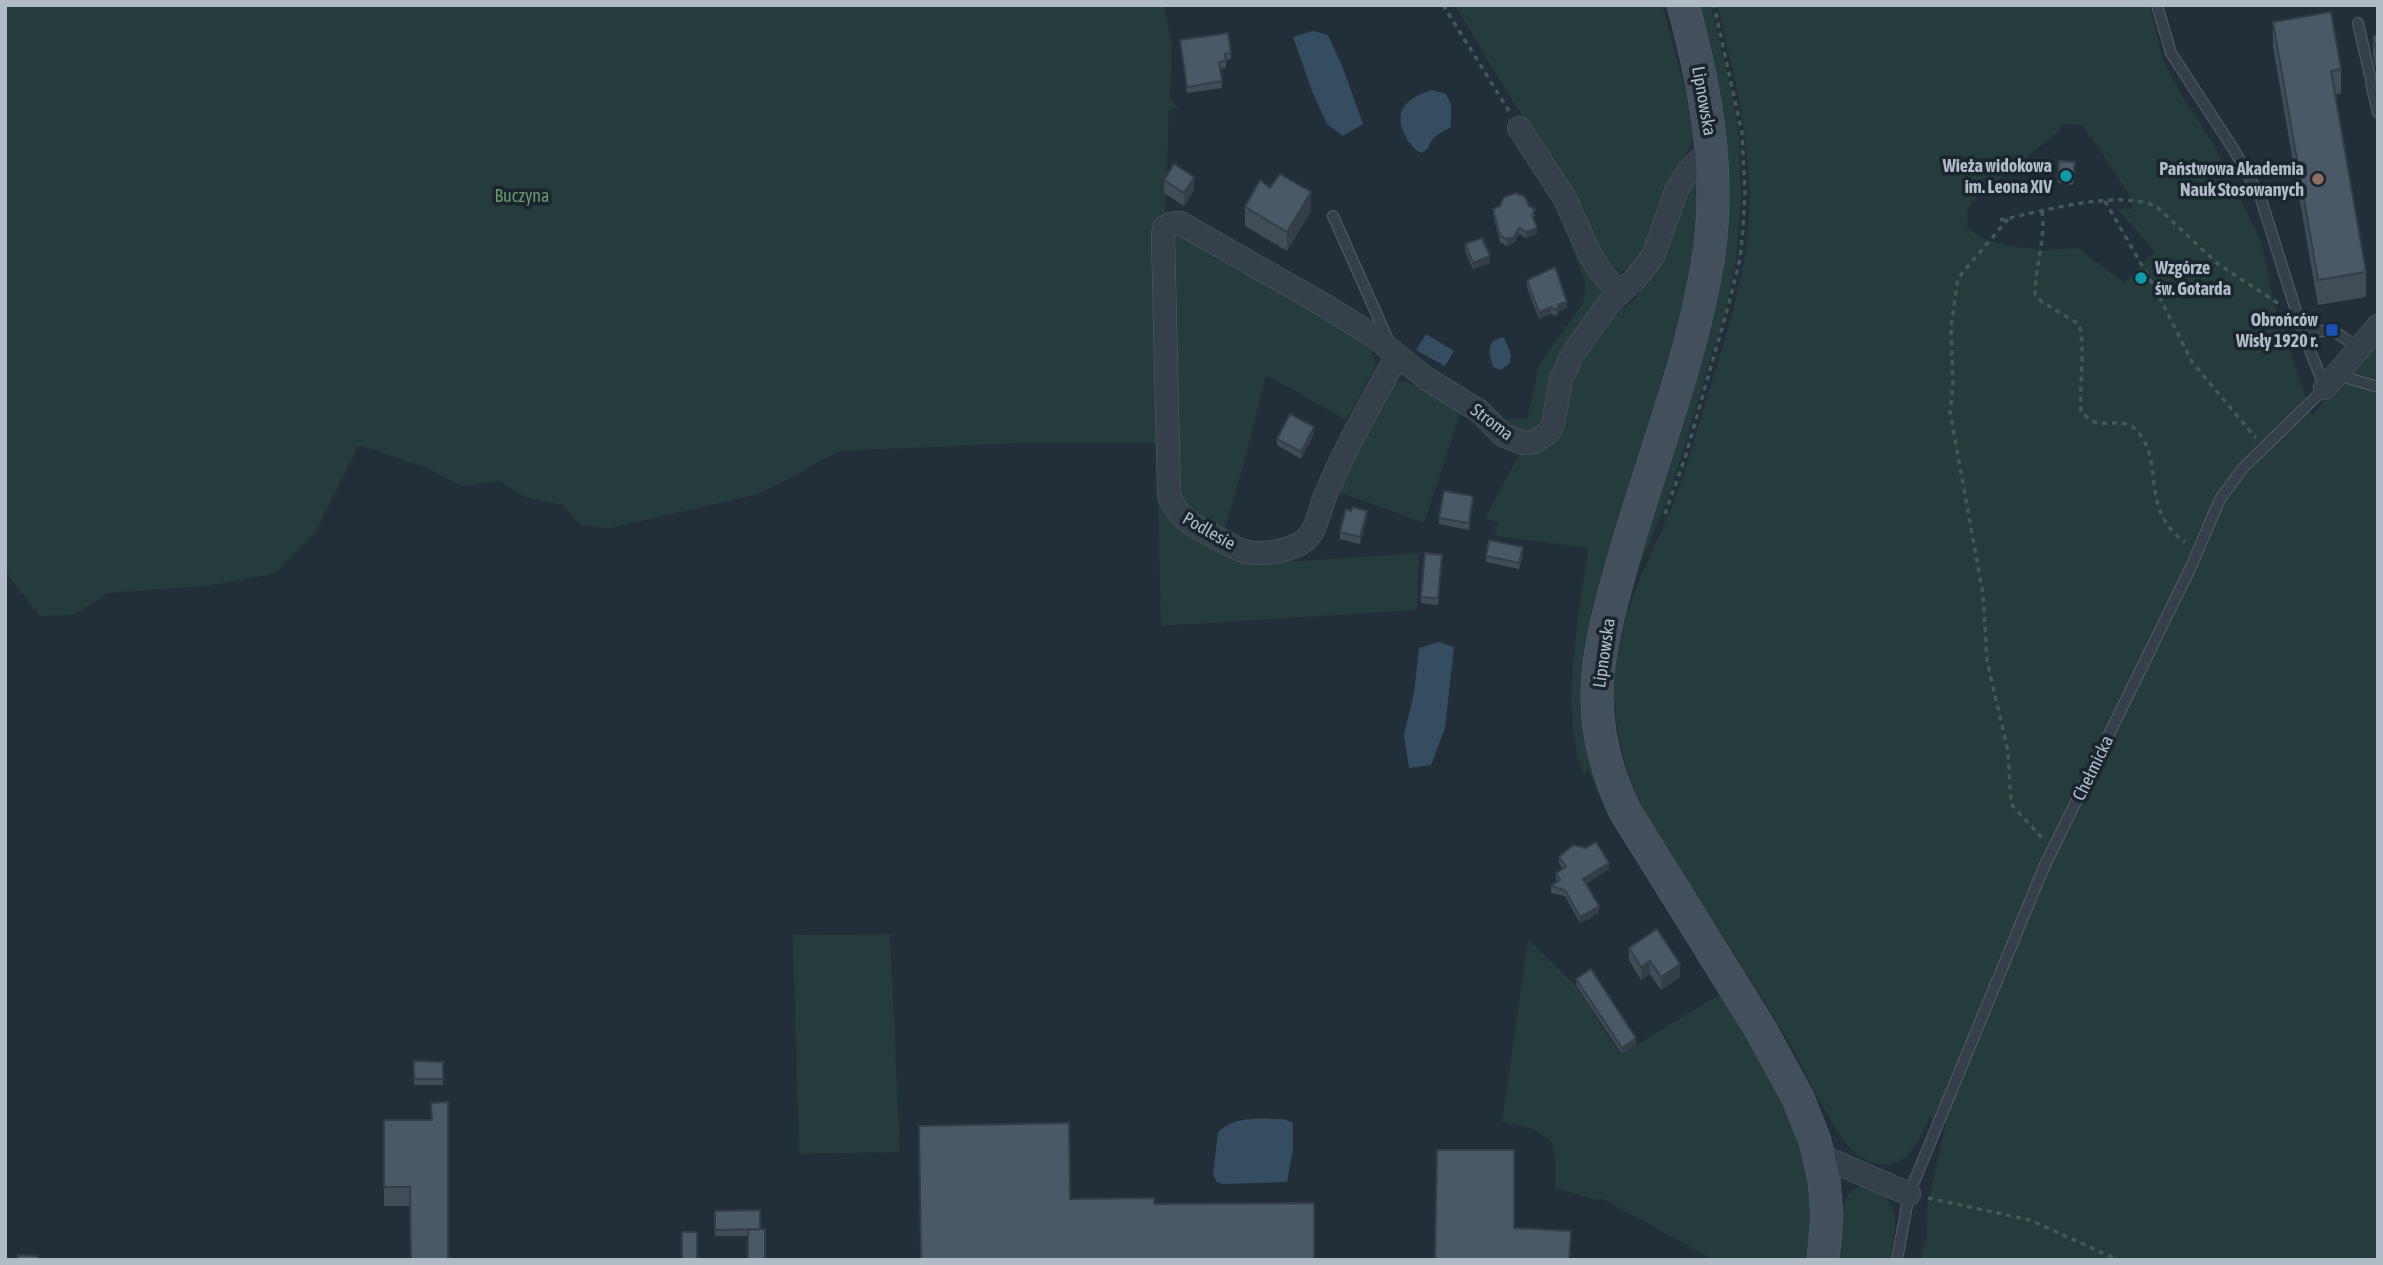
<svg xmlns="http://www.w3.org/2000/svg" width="2383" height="1265" viewBox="0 0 2383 1265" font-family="'Asap Condensed',sans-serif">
<rect width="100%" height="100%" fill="#222f39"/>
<g fill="#243c3b" fill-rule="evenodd">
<path d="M5 5H1164L1172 46 1170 99 1178 108 1169 109 1165 220 1370 347 1376 366 1346 420 1266 375 1245 459 1225 528 1249 541 1285 540V562L1419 553 1417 610 1161 626 1156 443H1024L840 451 759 494 610 528 581 525 563 505 524 497 500 481 462 486 427 468 359 445 315 533 274 574 206 586 108 593 74 615 40 616 10 578 5 562Z"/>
<path d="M1455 5H1662L1697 132C1688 150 1679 168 1671 187 1660 211 1654 247 1634 266 1625 274 1618 271 1610 265L1535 134 1508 94Z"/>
<path d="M1697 5H1711L1733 100 1739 138 1741 197 1736 262 1725 311 1670 493 1624 603 1728 185C1728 123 1714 65 1697 5Z"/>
<path d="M1717 5H2150L2163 60 2182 96 2214 145 2262 244 2273 301 2312 415 2378 336V1260H1923L1921 1254 1926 1240 1927 1208 1946 1124 1929 1118C1919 1139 1908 1170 1879 1164 1865 1162 1852 1151 1844 1141 1819 1106 1804 1065 1781 1029 1738 958 1691 888 1646 818 1615 748 1602 688 1627 613 1641 571 1663 532 1678 490 1689 463 1696 433 1705 404 1719 359 1734 313 1743 266 1760 174 1739 94 1717 5ZM2062 124 2085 125V131L2094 141 2133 201 2132 209H2117L2155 251 2124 283 2078 248 2042 250 2016 247 1986 240 1967 228 1968 208 1973 201 2060 130Z"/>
<path d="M1698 181 1697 242 1685 298 1608 565 1613 817 1609 819 1588 769 1584 775C1558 712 1580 616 1588 548L1494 536 1499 523 1485 518 1519 455H1530L1542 450 1559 435 1569 382 1616 313 1632 302 1659 266 1689 187Z"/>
<path d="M1576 237 1608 287 1542 420 1532 430 1525 433 1502 423 1504 419H1527L1539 365 1583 303 1586 284 1569 240Z"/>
<path d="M1406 381 1461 411 1424 523 1334 490 1391 385Z"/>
<path d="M890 934 900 1152 799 1154 793 935Z"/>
<path d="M1528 939 1575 985 1621 1055 1721 993 1780 1093 1799 1135 1813 1194 1811 1260H1714L1603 1199 1596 1200 1555 1188V1155L1550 1140 1531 1128 1502 1122Z"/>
<path d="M1862 1186C1903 1192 1896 1230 1890 1260H1838L1845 1199 1852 1190Z"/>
</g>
<g fill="#354d60">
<path d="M1313 31 1328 35 1343 68 1363 124 1343 136 1327 124 1312 91 1293 37Z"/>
<path d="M1432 90 1446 94 1451 104V127C1440 133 1431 136 1428 149L1421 153C1408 146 1395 123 1403 108 1408 99 1423 92 1432 90Z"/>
<path d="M1426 334 1454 351 1445 366 1416 350Z"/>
<path d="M1504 337 1511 354 1510 363 1501 370 1493 367C1489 351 1485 341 1504 337Z"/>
<path d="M1439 642 1454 647 1445 728 1431 765 1409 768 1404 735 1414 693 1419 648Z"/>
<path d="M1284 1119 1293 1123V1150L1287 1182 1222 1184 1217 1182 1213 1175 1218 1132C1236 1115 1261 1119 1284 1119Z"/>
</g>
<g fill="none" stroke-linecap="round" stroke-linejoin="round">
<defs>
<g id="lane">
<path d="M2358 23 2370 76"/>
<path d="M2371 83 2378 113"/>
<path d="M1333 216 1389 342"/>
<path d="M2303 333 2332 330 2359 348"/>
<path d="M2337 375 2378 387"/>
<path d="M1897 1260 1909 1194 2044 867 2190 569 2220 499 2243 468 2325 388 2303 333 2260 196 2234 150 2171 53 2157 5"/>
</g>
<g id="street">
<path d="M1519 128 1564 197 1589 252 1601 272 1620 293"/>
<path d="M1397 356C1372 401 1346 446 1326 494 1319 509 1318 530 1304 541 1291 551 1263 555 1247 552 1238 550 1231 545 1223 541 1200 529 1177 521 1169 494L1163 235 1164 228 1171 224 1180 223 1324 305 1372 335 1427 379 1479 411 1503 435 1523 443 1534 442 1549 432 1553 424 1561 379 1573 354 1609 303 1635 279 1653 256 1677 189 1688 172 1712 147"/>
<path d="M2325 388 2378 326"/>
<path d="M1819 1155 1909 1194"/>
</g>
<path id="secondary" d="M1683 5C1707 93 1723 181 1706 272 1688 370 1650 465 1623 561 1611 605 1597 650 1597 696 1597 738 1608 776 1626 813L1761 1030 1798 1098 1815 1141 1824 1180 1827 1216 1823 1260"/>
</defs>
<use href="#lane" stroke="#535e67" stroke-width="12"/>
<use href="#street" stroke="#535e67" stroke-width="24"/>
<use href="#secondary" stroke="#535e67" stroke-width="33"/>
<g stroke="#435858" stroke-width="3.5" stroke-dasharray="5 5" stroke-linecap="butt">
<path d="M1443 5 1509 111"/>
<path d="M2105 201 2155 288 2192 362 2256 438"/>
<path d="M2042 211C2046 239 2035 266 2035 294L2042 302 2079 324C2086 349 2079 385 2081 412 2085 415 2090 420 2094 422 2108 426 2125 418 2136 430 2166 460 2138 509 2185 542"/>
<path d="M2008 219 1958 278 1951 327 1953 386 1950 412 1983 594 1987 661 2008 751 2011 804 2042 838"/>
<path d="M2000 220C2040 212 2120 188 2157 207L2218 264 2279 304"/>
<path d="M1665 514 1685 458 1729 303 1740 259 1743 229 1745 192 1742 133 1714 5"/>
<path d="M1928 1198 2030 1220 2118 1260"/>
</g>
<use href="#lane" stroke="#354049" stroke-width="10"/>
<use href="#street" stroke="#354049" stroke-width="23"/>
<use href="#secondary" stroke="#43505c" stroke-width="32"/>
</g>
<g fill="#404d57">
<path d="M2273 22 2341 69V93L2335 95 2366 272V297L2318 305 2273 47Z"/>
<path d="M2373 36H2378V77L2373 55Z"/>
<path d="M1180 40 1231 53V59L1226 60V68L1220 69 1222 88 1187 93Z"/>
<path d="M2075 169 2073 185 2058 183V177Z"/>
<path d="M1164 180 1194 190 1184 206 1164 193Z"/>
<path d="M1270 188 1311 211 1287 251 1245 226V207Z"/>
<path d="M1529 206 1535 215 1533 219 1537 234 1526 238 1519 234 1514 243 1507 246 1500 242 1493 215V209Z"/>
<path d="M1465 244 1490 263 1473 269 1465 251Z"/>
<path d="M1527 280 1567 308 1559 311 1557 316 1551 314 1539 319 1527 287Z"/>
<path d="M1314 434 1301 459 1277 445V439Z"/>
<path d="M1473 503 1469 530 1439 524V518Z"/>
<path d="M1351 511 1367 517 1360 544 1340 539V532Z"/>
<path d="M1523 554 1519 569 1486 562V556Z"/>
<path d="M1442 561 1438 605 1421 603V597Z"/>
<path d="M1559 857 1609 869 1586 884 1599 913 1580 923 1565 896 1551 893V886L1558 882 1556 880V873L1563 869 1559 863Z"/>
<path d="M1629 948 1680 977 1661 990 1650 974 1641 980 1629 960Z"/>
<path d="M1576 979 1636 1045 1622 1054 1576 985Z"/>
<path d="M414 1061 443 1062V1085H414Z"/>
<path d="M448 1102 410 1206H384V1120H431V1103Z"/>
<path d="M715 1211 760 1229 748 1236H715Z"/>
</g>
<g fill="#343e47">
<path d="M1194 177V190L1184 206V193Z"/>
<path d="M1311 192V211L1287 251V232Z"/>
<path d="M1519 228V234L1514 243 1507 246V239Z"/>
<path d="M1537 228V234L1526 238V232Z"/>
<path d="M1490 256V263L1473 269V263Z"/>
<path d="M1567 302V308L1559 311 1557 316V310L1559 304Z"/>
<path d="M1551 307V314L1539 319V312Z"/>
<path d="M1314 427V434L1301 459V452Z"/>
<path d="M1473 496V503L1469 530V523Z"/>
<path d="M1367 511V517L1360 544V537Z"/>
<path d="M1609 863V869L1583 886V879Z"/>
<path d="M1599 906V913L1580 923V917Z"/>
<path d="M1650 961V974L1641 980V967Z"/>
<path d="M1680 964V977L1661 990V977Z"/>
<path d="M1636 1038V1045L1622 1054V1048Z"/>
</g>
<g fill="#4a5965" stroke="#343e47" stroke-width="2">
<path d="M2331 12 2341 69 2331 71 2366 272 2318 280 2273 22Z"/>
<path d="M1228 33 1231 53 1225 54 1226 61 1219 62 1222 81 1187 87 1180 40Z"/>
<path d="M2373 36H2378V58Z"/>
<path d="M2059 161 2075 162 2073 178 2058 177Z"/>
<path d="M1174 164 1194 177 1184 193 1164 180Z"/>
<path d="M1280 174 1311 192 1287 232 1245 207 1260 180 1270 188Z"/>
<path d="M1516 193 1525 197 1529 206 1535 209 1532 215 1537 228 1526 232 1519 228 1514 237 1507 239 1500 236 1493 209 1500 206 1504 197Z"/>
<path d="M1482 238 1490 256 1473 263 1465 244Z"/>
<path d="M1555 267 1567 302 1559 304 1557 310 1551 307 1539 312 1527 280Z"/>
<path d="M1290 414 1314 427 1301 452 1277 439Z"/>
<path d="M1444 491 1473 496 1469 523 1439 518Z"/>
<path d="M1353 507 1367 511 1360 537 1340 532 1346 509 1351 511Z"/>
<path d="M1489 540 1523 547 1519 563 1486 556Z"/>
<path d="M1425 553 1442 555 1438 598 1421 597Z"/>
<path d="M1596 842 1609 863 1583 879 1599 906 1580 917 1565 890 1551 886 1560 880 1556 873 1566 867 1559 857 1573 845 1586 848Z"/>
<path d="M1657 929 1680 964 1661 977 1650 961 1641 967 1629 948Z"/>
<path d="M1591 969 1636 1038 1622 1048 1576 979Z"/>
<path d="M414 1061 443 1062V1079H414Z"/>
<path d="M448 1102V1260H411L410 1187H384V1120H432L431 1103Z"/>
<path d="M1069 1123 1070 1199 1154 1198V1204L1314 1203V1260H921L919 1126Z"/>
<path d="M1437 1150H1514V1228L1571 1231 1569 1260H1435Z"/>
<path d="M760 1210V1229L715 1230V1211Z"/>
<path d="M765 1229V1260H748V1230Z"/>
<rect x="682" y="1232" width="15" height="28"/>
<path d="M18 1255 38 1256V1260H18Z"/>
</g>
<g fill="#0f9aa8" stroke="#1b252e" stroke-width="2.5">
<circle cx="2066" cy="176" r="7"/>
<circle cx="2141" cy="278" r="7"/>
</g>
<circle fill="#8d6e63" stroke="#1b252e" stroke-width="2.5" cx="2318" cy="179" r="7"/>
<rect fill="#1a4fb4" stroke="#1b252e" stroke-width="2.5" x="2325" y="323" width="14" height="14" rx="3.5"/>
<g text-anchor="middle" stroke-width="7" stroke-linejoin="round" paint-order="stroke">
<g font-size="18" fill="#b0bbc6" stroke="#1b252e">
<text transform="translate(1704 101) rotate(80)" y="6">Lipnowska</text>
<text transform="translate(1492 422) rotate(37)" y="6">Stroma</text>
<text transform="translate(1209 531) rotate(30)" y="6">Podlesie</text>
<text transform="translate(1604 653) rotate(-82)" y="6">Lipnowska</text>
<text transform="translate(2093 768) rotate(-64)" y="6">Chełmicka</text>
</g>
<g font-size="18" font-weight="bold" fill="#b0bbc6" stroke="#1b252e" text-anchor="end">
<text x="2052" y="172">Wieża widokowa<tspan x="2052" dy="21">im. Leona XIV</tspan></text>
<text x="2304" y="175">Państwowa Akademia<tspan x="2304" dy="21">Nauk Stosowanych</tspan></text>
<text x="2155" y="274" text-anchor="start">Wzgórze<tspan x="2155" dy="21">św. Gotarda</tspan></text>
<text x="2318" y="326">Obrońców<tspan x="2318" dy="21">Wisły 1920 r.</tspan></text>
</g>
<g font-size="18" fill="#67966c" stroke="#1b252e">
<text x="522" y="202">Buczyna</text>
</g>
</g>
<rect width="2383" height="1265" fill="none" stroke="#b0bbc6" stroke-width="14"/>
</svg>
